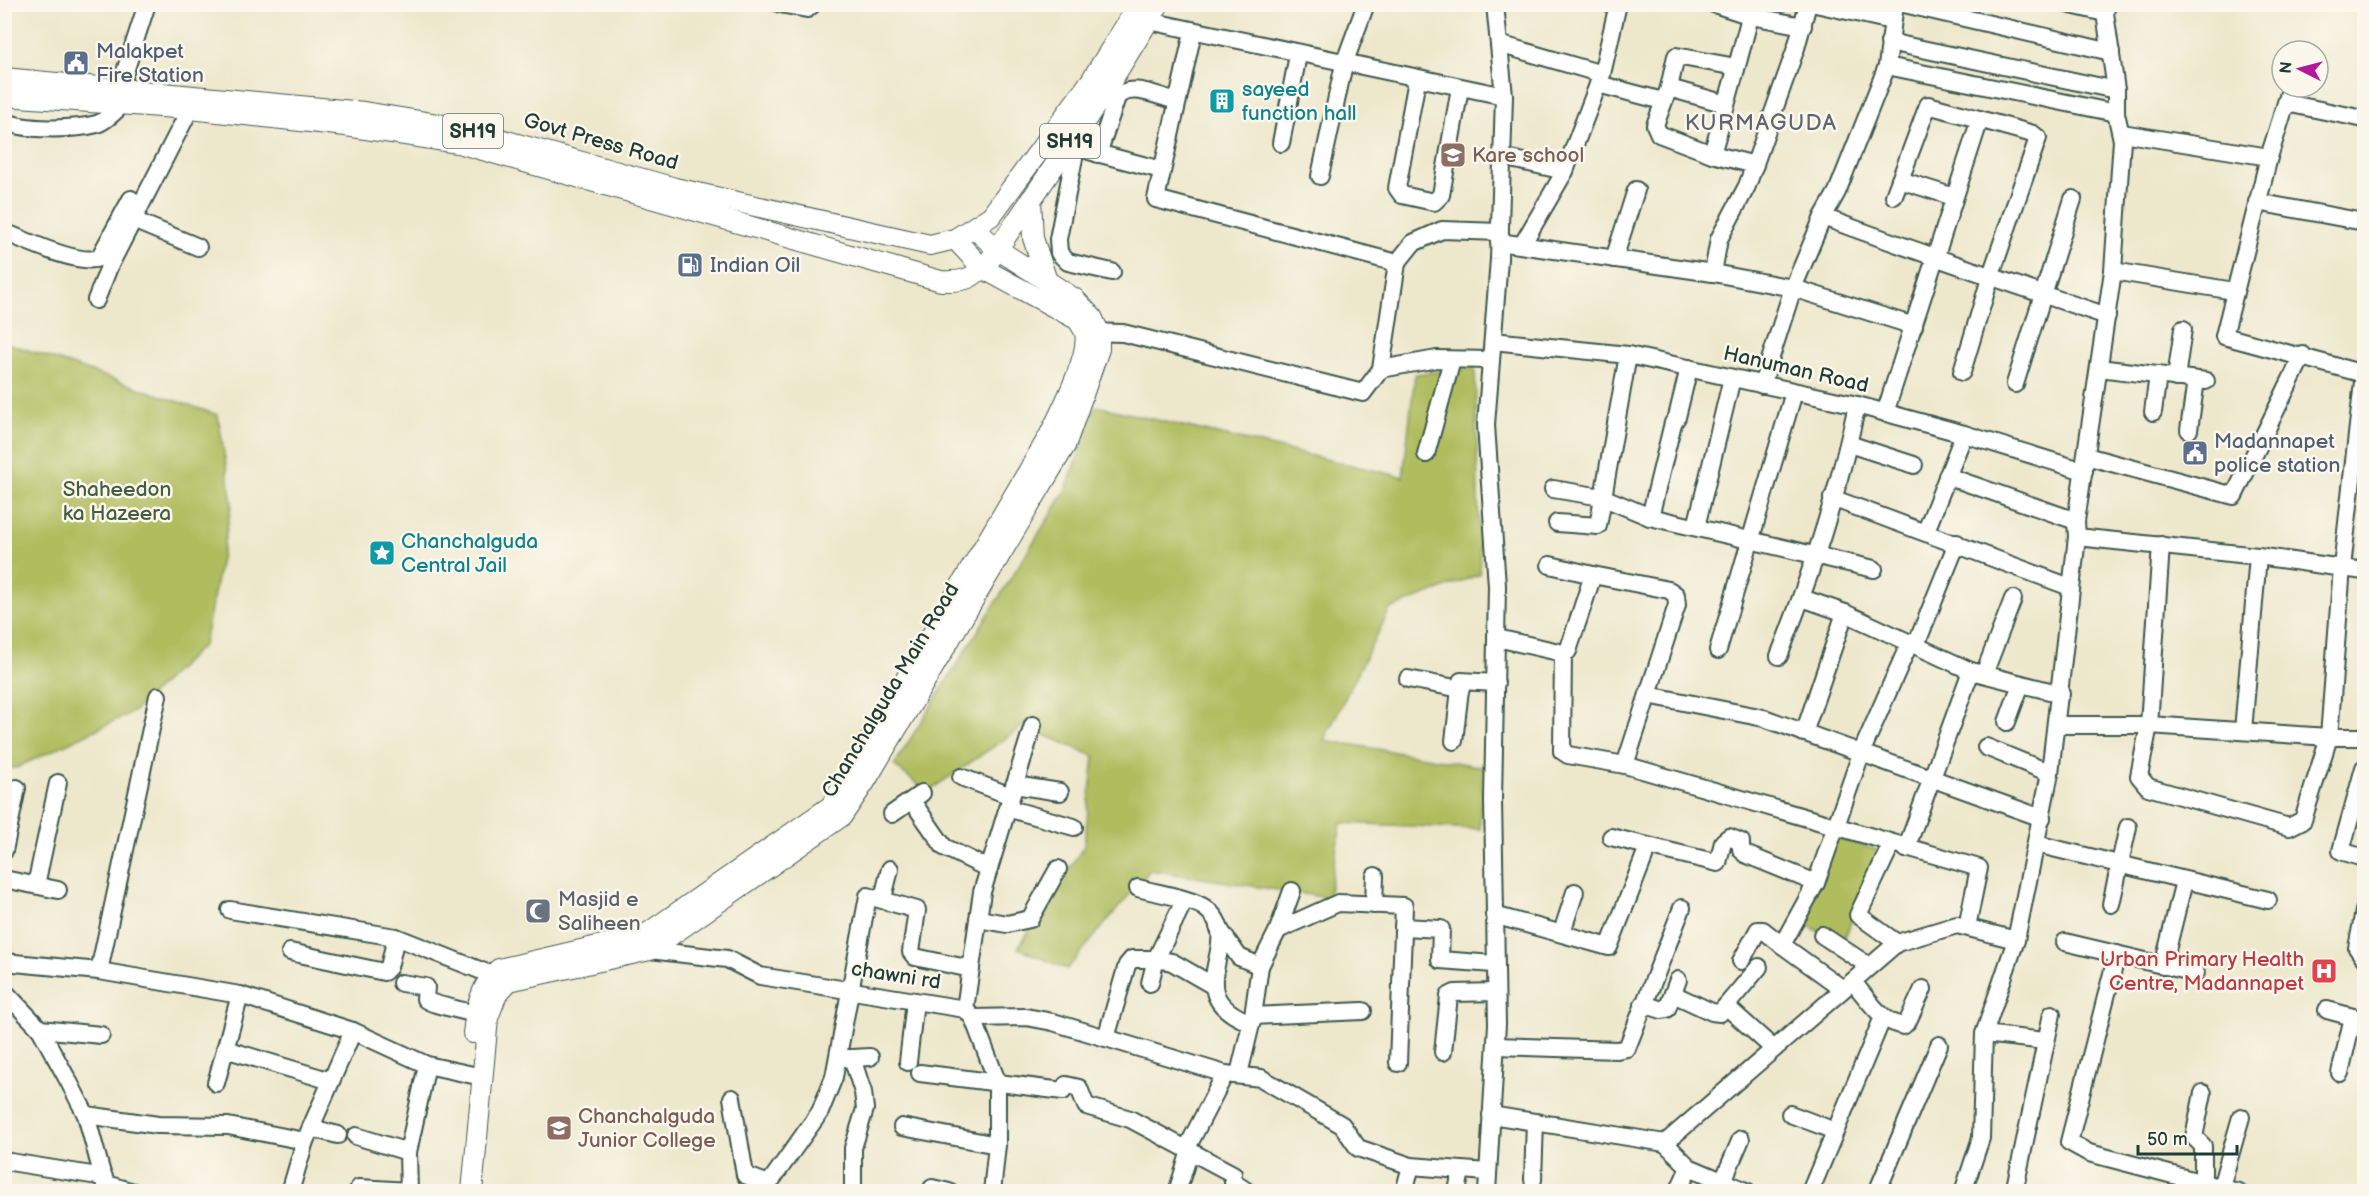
<svg xmlns="http://www.w3.org/2000/svg" width="2369" height="1196" viewBox="0 0 2369 1196" font-family="'Balsamiq Sans',sans-serif">
<rect width="100%" height="100%" fill="#fbf7ec"/>
<filter id="ink" filterUnits="userSpaceOnUse"><feTurbulence type="fractalNoise" baseFrequency=".0167" numOctaves="2"/><feDisplacementMap in="SourceGraphic" scale="12" xChannelSelector="R" yChannelSelector="G"/><feConvolveMatrix kernelMatrix="1 2 1 2 8 2 1 2 1" color-interpolation-filters="sRGB"/></filter>
<filter id="wash" filterUnits="userSpaceOnUse"><feTurbulence type="fractalNoise" baseFrequency=".008" numOctaves="4" result="noise"/><feDisplacementMap in="SourceGraphic" scale="24" xChannelSelector="R" yChannelSelector="G"/><feGaussianBlur stdDeviation="1.35" result="paint"/><feColorMatrix in="noise" values="0 0 0 0 0 0 0 0 0 0 0 0 0 0 0 0 0 1.4 0 .05"/><feComposite in="paint" operator="in"/></filter>
<g filter="url(#wash)">
<rect width="100%" height="100%" fill="#ede7cb"/>
<g fill="#b0bd5f" stroke="#687d4a" stroke-width="1.5">
<path d="M4 342 218 415 232 503 204 644 133 712 16 768H5Z"/>
<path d="M1475 368 1480 574 1390 609 1324 740 1483 767 1480 829 1341 823 1328 898 1150 870 1067 969 1018 948 1084 846 1094 756 1024 726 927 792 894 765 1066 490 1096 406 1403 477 1415 374Z"/>
<path d="M1835 838 1878 850 1843 943 1804 924Z"/>
</g>
</g>
<g filter="url(#ink)">
<g fill="none" stroke-linecap="round" stroke-linejoin="round">
<defs>
<g id="minor">
<path d="M780 4 807 9 813 4"/>
<path d="M1714 4 1751 16 1803 26"/>
<path d="M1816 4 1892 21"/>
<path d="M1904 4 2111 52"/>
<path d="M2067 4 2105 13"/>
<path d="M1149 21 1504 96"/>
<path d="M1193 32 1156 199 1397 263 1413 243 1442 230 1500 232"/>
<path d="M1889 42 2116 90"/>
<path d="M1499 44 1602 74"/>
<path d="M1887 66 2116 113"/>
<path d="M1736 67 1676 56 1669 88 1655 125 1659 134 1712 154C1726 105 1741 55 1753 4"/>
<path d="M1417 80 1397 188 1402 195 1434 202 1441 195 1460 88"/>
<path d="M1598 84 1663 101"/>
<path d="M120 87 147 4"/>
<path d="M2291 87 2269 157 2224 336 2364 374"/>
<path d="M1669 88 1726 104"/>
<path d="M2286 103 2364 119"/>
<path d="M4 120C21 132 78 129 97 124 108 120 115 111 123 104"/>
<path d="M2122 133 2269 157"/>
<path d="M1281 143 1298 55"/>
<path d="M1076 148 1058 239 1059 253 1068 262 1112 272"/>
<path d="M1089 151 1154 168"/>
<path d="M1098 154 1117 97C1130 83 1154 95 1170 99"/>
<path d="M1712 154 1755 165"/>
<path d="M1502 157 1565 171"/>
<path d="M1320 176 1344 64 1366 4"/>
<path d="M1900 180 1954 197"/>
<path d="M1894 196 1928 105 2033 134 2038 138 1991 275 1962 372"/>
<path d="M2257 202 2364 222"/>
<path d="M1823 217C1917 252 2012 284 2107 316"/>
<path d="M133 220 198 247"/>
<path d="M4 232C25 240 79 266 99 258L131 199"/>
<path d="M1499 242 1713 273 1793 288 1914 326"/>
<path d="M1522 245 1565 171 1602 74 1618 4"/>
<path d="M1614 259 1636 190"/>
<path d="M2113 271 2234 291"/>
<path d="M1713 273 1719 239 1747 186 1796 48 1808 4"/>
<path d="M96 300 109 267 190 109"/>
<path d="M1086 332 1123 333 1363 393 1381 369 1437 359 1491 360"/>
<path d="M1493 341 1628 355 1857 405 1964 434 2084 471"/>
<path d="M2099 368 2206 381"/>
<path d="M1381 369 1397 263"/>
<path d="M2176 378 2183 329"/>
<path d="M2015 384 2073 199"/>
<path d="M1762 385 1793 288 1823 217 1837 192 1887 66 1895 4"/>
<path d="M2153 412 2158 375"/>
<path d="M1885 413 1980 119"/>
<path d="M2189 430 2196 380"/>
<path d="M1849 444 1914 465"/>
<path d="M1426 454 1452 360"/>
<path d="M2086 456 2234 496 2303 355"/>
<path d="M1947 476 2076 521"/>
<path d="M1553 489 1602 497 1650 517 1874 569"/>
<path d="M1832 498 2070 587"/>
<path d="M1650 517 1673 423 1677 417 1689 368"/>
<path d="M1557 523 1598 526 1628 355"/>
<path d="M1696 527 1732 378"/>
<path d="M1926 531 1964 434"/>
<path d="M2077 537 2258 556 2364 571"/>
<path d="M2161 545 2149 725 2139 776 2148 787 2289 827 2303 820 2329 737 2342 567 2364 373"/>
<path d="M1550 565 1593 575"/>
<path d="M1802 598 1845 613 1971 671 1906 849"/>
<path d="M1497 638 1563 653 1568 651 1593 575 1669 590 1676 595 1677 605 1625 765"/>
<path d="M1916 645 1957 543"/>
<path d="M1718 650 1794 392"/>
<path d="M1563 653 1562 751 1568 755 1625 765 1979 868 1967 927"/>
<path d="M1779 656C1811 575 1839 490 1857 405"/>
<path d="M1971 671 2061 694"/>
<path d="M1984 674 2013 599"/>
<path d="M1408 679 1461 689"/>
<path d="M1648 695 1764 718 2042 818"/>
<path d="M2007 722 2021 684"/>
<path d="M2057 725H2149L2329 737H2364"/>
<path d="M2243 731 2258 556"/>
<path d="M1804 733 1845 613"/>
<path d="M1454 741 1461 681 1496 683"/>
<path d="M1986 747 2050 773"/>
<path d="M2364 768 2341 851 2364 858"/>
<path d="M961 777 1011 796"/>
<path d="M1014 785 1060 792"/>
<path d="M912 801 944 847 989 869"/>
<path d="M1007 808 1074 827"/>
<path d="M892 814 922 793"/>
<path d="M1611 837 1718 863 1723 842 1729 837 1741 842V849L1745 854 1816 883"/>
<path d="M2036 844 2268 900"/>
<path d="M1891 845 1858 915 1897 943"/>
<path d="M4 851 17 788"/>
<path d="M4 879 58 890"/>
<path d="M36 885 58 783"/>
<path d="M1138 888C1155 893 1191 898 1205 908 1251 942 1172 993 1251 1023"/>
<path d="M883 898 890 869"/>
<path d="M2111 904 2128 827"/>
<path d="M1374 905 1375 876"/>
<path d="M230 910 396 937 492 975 500 983"/>
<path d="M2364 911 2357 948 2364 958"/>
<path d="M1494 915 1609 947 1648 847"/>
<path d="M978 919 1007 924 1030 919 1058 869"/>
<path d="M1218 927 1239 957 1260 966"/>
<path d="M1403 927 1441 929 1440 960 1494 964"/>
<path d="M1278 930 1338 903 1404 906 1398 1063"/>
<path d="M1562 932 1575 892"/>
<path d="M1822 935 1869 966"/>
<path d="M2065 942 2196 973"/>
<path d="M648 945 650 950 727 959 760 976 965 1009 973 1018 997 1081V1145L992 1192"/>
<path d="M290 952 384 972 389 967 396 937"/>
<path d="M2117 954 2069 1142 2089 1153 2238 1192"/>
<path d="M1741 961 1758 930H1763L1782 945"/>
<path d="M4 962 99 971 240 995 353 1031 427 1065 482 1077"/>
<path d="M2163 966 2184 881"/>
<path d="M99 971 158 696"/>
<path d="M1853 982C1867 998 1881 1022 1903 1026L1908 1021 1923 989"/>
<path d="M401 983 426 987 425 999C432 1006 472 1011 487 1018"/>
<path d="M1150 983 1156 959 1172 962 1212 985"/>
<path d="M1843 989 1782 945 1816 883 1862 751 1910 642"/>
<path d="M4 991 40 1029 69 1082 86 1115 107 1192"/>
<path d="M1673 994 1712 1012 1720 1013 1759 967"/>
<path d="M1643 1004 1662 1010 1667 1009 1678 980"/>
<path d="M1726 1006 1774 1049"/>
<path d="M965 1009 982 892 1033 725"/>
<path d="M2327 1010 2364 1020"/>
<path d="M1253 1016 1363 1011"/>
<path d="M973 1018 1026 1017 1053 1022 1225 1074 1261 1078 1342 1125 1358 1148 1411 1166 1487 1172"/>
<path d="M40 1029 101 1035"/>
<path d="M1984 1034 2045 1041"/>
<path d="M1106 1038 1127 965 1132 959H1156L1184 901"/>
<path d="M1497 1046 1617 1050 1627 1048 1682 908"/>
<path d="M225 1049 331 1081"/>
<path d="M1443 1052 1449 996 1455 993 1496 992"/>
<path d="M838 1058H852L863 1092 865 1109 853 1148V1192"/>
<path d="M852 1058 870 1057"/>
<path d="M908 1062 915 1001"/>
<path d="M920 1073 1063 1091 1066 1085 1079 1088 1086 1106 1130 1119 1233 1174V1182L1248 1192"/>
<path d="M2340 1073 2353 1017"/>
<path d="M1239 1074 1253 1016 1260 966 1278 930 1292 891"/>
<path d="M216 1083 240 995"/>
<path d="M2203 1093 2194 1137 2203 1146V1183"/>
<path d="M732 1098 745 1175 766 1183"/>
<path d="M1790 1114 1835 1131"/>
<path d="M86 1115 158 1125 228 1126 305 1141"/>
<path d="M1491 1115 1665 1143 1897 943 1957 925 2016 940"/>
<path d="M902 1127 997 1145"/>
<path d="M311 1128 338 1135"/>
<path d="M356 1136 408 1152"/>
<path d="M1665 1143 1689 1167 1748 1192"/>
<path d="M1187 1148 1225 1074"/>
<path d="M4 1161 104 1177"/>
<path d="M1533 1180 1535 1122"/>
<path d="M1723 1181 1741 1139"/>
<path d="M106 1184 134 1192"/>
<path d="M2221 1187 2241 1117"/>
<path d="M932 1188 949 1192"/>
<path d="M290 1192 305 1141 353 1031"/>
<path d="M357 1192 359 1188 409 1191"/>
<path d="M409 1192 408 1152 427 1065"/>
<path d="M763 1192 820 1112 834 1077 868 896 917 910 911 952 915 957 971 969"/>
<path d="M1177 1192 1190 1151"/>
<path d="M1404 1192 1411 1166"/>
<path d="M1457 1192 1461 1170"/>
<path d="M1487 1192 1497 1024 1493 800 1497 586 1486 425 1499 259 1503 129 1504 96 1495 4"/>
<path d="M1678 1192 1689 1167"/>
<path d="M1810 1192 1883 1017"/>
<path d="M1877 1192 1939 1045"/>
<path d="M1963 1192 1981 1138 1984 1034 2016 940 2050 773 2077 537 2076 521 2113 271 2122 140 2116 113V90L2105 13 2107 4"/>
<path d="M2014 1192 2052 1014"/>
</g>
<g id="major">
<path d="M4 78 364 112 457 127 675 188 930 245 955 239 991 216 1090 82 1139 4"/>
<path d="M4 96 190 109 346 126 458 143 941 281C967 282 972 279 990 260L1104 93 1159 4"/>
<path d="M1031 199 1033 238 1047 281"/>
<path d="M473 1033C476 1010 480 985 499 969L645 935 831 806 1049 436C1060 414 1090 356 1085 333 1084 329 1080 324 1078 320L982 268 955 239"/>
<path d="M472 1192 488 1018 497 994 509 981 650 950 842 816 865 782 1065 446 1099 349V332L1092 317 1075 299 997 249 974 228"/>
</g>
</defs>
<use href="#minor" stroke="#3e564b" stroke-width="20"/>
<use href="#major" stroke="#3e564b" stroke-width="22"/>
<use href="#minor" stroke="#fff" stroke-width="16"/>
<use href="#major" stroke="#fff" stroke-width="20"/>
</g>
</g>
<defs>
<symbol id="civic-square" viewBox="-11 -11 22 22"><rect x="-9" y="-9" width="18" height="18" rx="4" fill="#5c6f8a" stroke="#fbf7ec"/><path d="M-.6-6.5H3V-4.5H.6V-3L4-1V1h2V6H-6V1h2V-1L-.6-3ZM-1.2 2.5V6h2.4V2.5Z" fill="#fff"/></symbol>
<symbol id="building-square" viewBox="-11 -11 22 22"><rect x="-9" y="-9" width="18" height="18" rx="4" fill="#0f9aa8" stroke="#fbf7ec"/><path d="M-4-6H4V6H1V3H-1V6H-4ZM-2.5-4.3h1.7v1.8h-1.7ZM.8-4.3h1.7v1.8H.8ZM-2.5-1h1.7V.8h-1.7ZM.8-1h1.7V.8H.8Z" fill="#fff"/></symbol>
<symbol id="school-square" viewBox="-11 -11 22 22"><rect x="-9" y="-9" width="18" height="18" rx="4" fill="#8d6e63" stroke="#fbf7ec"/><path d="M0-5L7-2L0 1L-7-2ZM-4 1L0 2.5L4 1V4Q0 6-4 4Z" fill="#fff"/></symbol>
<symbol id="fuel-square" viewBox="-11 -11 22 22"><rect x="-9" y="-9" width="18" height="18" rx="4" fill="#5c6f8a" stroke="#fbf7ec"/><path d="M-5.5-6h7V0h2V4h1.3V-2.5L3-4.5l.8-.8L6-3V5H2.5V1h-1V6h-7ZM-4.2-4.7v3.2H.2V-4.7Z" fill="#fff"/></symbol>
<symbol id="sight-square" viewBox="-11 -11 22 22"><rect x="-9" y="-9" width="18" height="18" rx="4" fill="#0f9aa8" stroke="#fbf7ec"/><path d="M0-6L1.8-2.2L6-1.7L2.9 1.2L3.7 5.4L0 3.3L-3.7 5.4L-2.9 1.2L-6-1.7L-1.8-2.2Z" fill="#fff"/></symbol>
<symbol id="mosque-square" viewBox="-11 -11 22 22"><rect x="-9" y="-9" width="18" height="18" rx="4" fill="#6b7280" stroke="#fbf7ec"/><path d="M3.5-4.9A6 6 0 1 0 3.5 4.9A5 5 0 1 1 3.5-4.9Z" fill="#fff"/></symbol>
<symbol id="hospital-square" viewBox="-11 -11 22 22"><rect x="-9" y="-9" width="18" height="18" rx="4" fill="#e0444e" stroke="#fbf7ec"/><path d="M-5-5h3v3.5h4V-5h3V5h-3V1.5h-4V5h-3Z" fill="#fff"/></symbol>
<symbol id="university-square" viewBox="-11 -11 22 22"><rect x="-9" y="-9" width="18" height="18" rx="4" fill="#8d6e63" stroke="#fbf7ec"/><path d="M0-5L7-2L0 1L-7-2ZM-4 1L0 2.5L4 1V4Q0 6-4 4Z" fill="#fff"/></symbol>
</defs>
<g fill-rule="evenodd">
<use href="#civic-square" x="61" y="48" width="30" height="30"/>
<use href="#building-square" x="1207" y="86" width="30" height="30"/>
<use href="#school-square" x="1438" y="140" width="30" height="30"/>
<use href="#fuel-square" x="675" y="250" width="30" height="30"/>
<use href="#civic-square" x="2180" y="438" width="30" height="30"/>
<use href="#sight-square" x="367" y="538" width="30" height="30"/>
<use href="#mosque-square" x="523" y="896" width="30" height="30"/>
<use href="#hospital-square" x="2309" y="956" width="30" height="30"/>
<use href="#university-square" x="544" y="1113" width="30" height="30"/>
</g>
<g text-anchor="middle" stroke-width="5" stroke-linejoin="round" paint-order="stroke">
<g fill="#fbf7ec" stroke="#61756b" stroke-width="1.5">
<rect x="443" y="114" width="60" height="34" rx="4.5"/>
<rect x="1040" y="124" width="60" height="34" rx="4.5"/>
</g>
<g font-size="20" font-weight="bold" fill="#1f3d34">
<text x="473" y="138">SH19</text>
<text x="1070" y="148">SH19</text>
</g>
<g font-size="21" fill="#4e5e75" stroke="#fbf7ec" text-anchor="start">
<text x="96" y="58">Malakpet<tspan x="96" dy="24">Fire Station</tspan></text>
<text x="710" y="272">Indian Oil</text>
<text x="2214" y="448">Madannapet<tspan x="2214" dy="24">police station</tspan></text>
</g>
<g font-size="21" fill="#0d838f" stroke="#fbf7ec" text-anchor="start">
<text x="1242" y="96">sayeed<tspan x="1242" dy="24">function hall</tspan></text>
<text x="401" y="548">Chanchalguda<tspan x="401" dy="24">Central Jail</tspan></text>
</g>
<g font-size="21" fill="#1f3d34" stroke="#fbf7ec">
<text transform="translate(601 141) rotate(16)" y="7">Govt Press Road</text>
<text transform="translate(1796 369) rotate(13)" y="7">Hanuman Road</text>
<text transform="translate(890 690) rotate(-59)" y="7">Chanchalguda Main Road</text>
<text transform="translate(896 975) rotate(9)" y="7">chawni rd</text>
</g>
<g font-size="21" fill="#785e54" stroke="#fbf7ec" text-anchor="start">
<text x="1472" y="162">Kare school</text>
<text x="578" y="1123">Chanchalguda<tspan x="578" dy="24">Junior College</tspan></text>
</g>
<g font-size="21" fill="#435d3f" stroke="#fbf7ec">
<text x="117" y="496">Shaheedon<tspan x="117" dy="24">ka Hazeera</tspan></text>
</g>
<g font-size="21" fill="#5b616d" stroke="#fbf7ec" text-anchor="start">
<text x="558" y="906">Masjid e<tspan x="558" dy="24">Saliheen</tspan></text>
</g>
<g font-size="21" fill="#be3a42" stroke="#fbf7ec" text-anchor="end">
<text x="2304" y="966">Urban Primary Health<tspan x="2304" dy="24">Centre, Madannapet</tspan></text>
</g>
<g font-size="22" letter-spacing="1.5" fill="#5f6670" stroke="#fbf7ec">
<text x="1761" y="130">KURMAGUDA</text>
</g>
</g>
<rect width="2369" height="1196" fill="none" stroke="#fbf7ec" stroke-width="24"/>
<g transform="translate(2300 69) rotate(276)"><circle r="28" fill="#fbf7ec" stroke="#a3ada2" stroke-width="1.5"/>
<path d="M0-4.5L10 22L0 15L-10 22Z" fill="#b5179e"/>
<text y="-9" font-size="16" font-weight="bold" text-anchor="middle" fill="#1f3d34">N</text>
</g>
<path d="M2138 1145v9h99v-9" fill="none" stroke="#1f3d34" stroke-width="3"/>
<text x="2147" y="1145" font-size="18" fill="#1f3d34" stroke="#fbf7ec" stroke-width="4.5" paint-order="stroke">50 m</text>
</svg>
